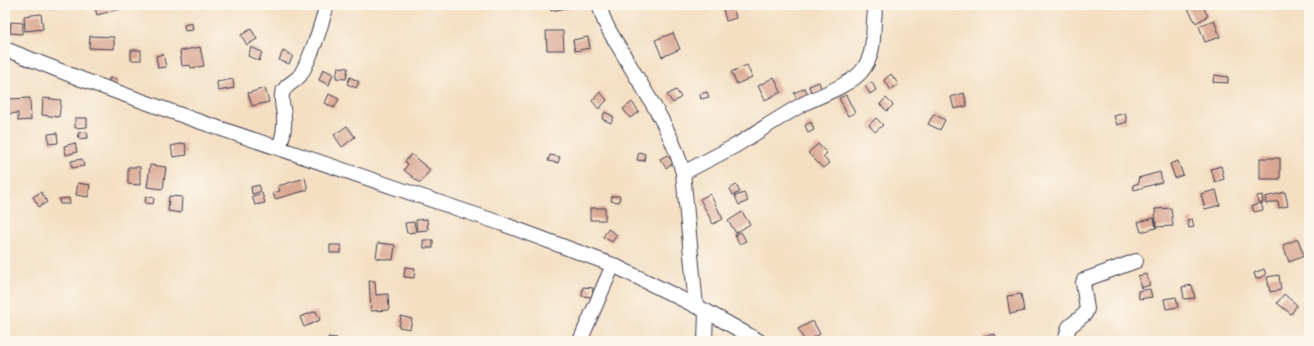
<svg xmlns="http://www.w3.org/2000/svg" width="1314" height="346" viewBox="0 0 1314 346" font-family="Caveat,sans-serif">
<rect width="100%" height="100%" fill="#fbf7ec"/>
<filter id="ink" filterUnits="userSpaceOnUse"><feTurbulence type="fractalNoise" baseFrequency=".025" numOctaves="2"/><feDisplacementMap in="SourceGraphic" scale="8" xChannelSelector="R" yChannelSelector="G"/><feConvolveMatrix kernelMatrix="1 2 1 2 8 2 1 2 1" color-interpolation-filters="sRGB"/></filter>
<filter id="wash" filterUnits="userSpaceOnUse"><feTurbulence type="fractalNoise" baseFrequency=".012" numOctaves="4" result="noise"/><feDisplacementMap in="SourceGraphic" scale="16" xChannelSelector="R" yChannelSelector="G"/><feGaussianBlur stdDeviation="0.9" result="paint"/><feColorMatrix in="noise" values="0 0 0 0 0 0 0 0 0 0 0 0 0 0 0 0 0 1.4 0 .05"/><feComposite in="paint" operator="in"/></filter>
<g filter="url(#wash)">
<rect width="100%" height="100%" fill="#f4dfc3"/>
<g id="blocks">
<g fill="#dba894">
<path d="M43 5H57V8Z"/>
<path d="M94 5H134L97 15Z"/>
<path d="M515 5H527V6L516 8Z"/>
<path d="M550 5H575L576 6 551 11Z"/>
<path d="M1192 5H1202L1208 16 1196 23 1187 7Z"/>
<path d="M1247 5H1256V7L1248 9Z"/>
<path d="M733 6 736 18 726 21 723 9Z"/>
<path d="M41 14 43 29 25 31 24 16Z"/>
<path d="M1214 20 1220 37 1205 42 1199 26Z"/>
<path d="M11 22 23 23 22 34 10 33Z"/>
<path d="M192 23 193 30 185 31 184 25Z"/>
<path d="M251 29 257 39 247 45 241 35Z"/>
<path d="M546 31H563L564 50H547Z"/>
<path d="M673 33 680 49 662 57 655 40Z"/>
<path d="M90 36 114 37V49L89 48Z"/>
<path d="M588 37 590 48 575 51 573 40Z"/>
<path d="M200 47 204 66 191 68 190 65 182 66 180 51Z"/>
<path d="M251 47 262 52 259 61 248 56Z"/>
<rect x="131" y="50" width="10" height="10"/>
<path d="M283 51 293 56 289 64 279 60Z"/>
<path d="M163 54 166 67 158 68 156 56Z"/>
<path d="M747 65 752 77 737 84 731 72Z"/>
<path d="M338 67 348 68 346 79 336 78Z"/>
<path d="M323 69 333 74 329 85 319 80Z"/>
<path d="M891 74 898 84 891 90 884 80Z"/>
<path d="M1214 75 1228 77V83L1213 82Z"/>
<path d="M350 77 359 82 356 88 347 84Z"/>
<path d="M774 77 781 92 765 100 758 86Z"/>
<path d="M109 78 117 79 116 89 109 88Z"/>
<path d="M233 79 234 88 218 91 217 82Z"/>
<path d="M819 82 822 91 812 95 809 86Z"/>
<path d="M872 82 876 90 870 94 865 86Z"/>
<path d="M265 88 269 102 252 106 248 93Z"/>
<path d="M805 88 809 97 798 102 794 93Z"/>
<path d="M676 90 681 97 673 103 667 95Z"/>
<path d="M600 92 607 100 599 109 592 101Z"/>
<path d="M707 92 709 97 701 99 700 94Z"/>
<path d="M964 93 967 106 954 109 951 97Z"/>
<path d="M329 94 339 99 334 108 325 103Z"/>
<path d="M846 95 855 113 848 116 839 98Z"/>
<path d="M30 98 31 120 18 121V113L9 114 8 99Z"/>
<path d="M43 98 61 100 59 117 42 115Z"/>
<path d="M886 98 893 105 887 111 880 104Z"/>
<path d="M632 102 639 112 630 118 623 109Z"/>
<path d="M605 112 614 117 611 123 602 119Z"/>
<path d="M1125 113 1127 122 1117 125 1114 116Z"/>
<path d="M934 114 945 120 940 130 928 124Z"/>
<path d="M75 118H87V127L75 128Z"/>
<path d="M876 118 883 125 875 132 869 125Z"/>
<path d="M811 122 814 130 808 133 805 125Z"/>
<path d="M347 126 355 137 342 147 334 135Z"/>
<path d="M87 132 88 138 79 139 78 133Z"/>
<path d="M57 133 58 143 49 144 48 134Z"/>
<path d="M75 143 77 152 66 155 64 146Z"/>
<path d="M185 143 187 155 173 157 171 146Z"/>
<path d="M818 144 827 153 823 157 829 163 823 168 808 153Z"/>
<path d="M639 152 645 154 644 161 637 160Z"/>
<path d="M411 154 430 170 420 183 404 170 408 164 405 162Z"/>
<path d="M550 155 560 157 558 163 548 161Z"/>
<path d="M667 155 673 163 666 168 660 159Z"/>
<rect x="1260" y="158" width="20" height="21"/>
<path d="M82 159 84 166 72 168 71 161Z"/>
<path d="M1178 161 1183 175 1175 178 1170 164Z"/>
<path d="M150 165 166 167 163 189 147 187Z"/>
<path d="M1221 166 1224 179 1215 182 1211 169Z"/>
<path d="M128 167H140V185L128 184Z"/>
<path d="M1160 172 1162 182 1134 190 1133 185 1139 183 1138 178Z"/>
<path d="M305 178 308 190 275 199 273 193 280 191 278 186Z"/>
<path d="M78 183 90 185 88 197 76 195Z"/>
<path d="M259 185 261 191 252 194 251 187Z"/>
<path d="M736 185 740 192 733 195 730 189Z"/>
<path d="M1216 190 1220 205 1205 209 1201 194Z"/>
<path d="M41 192 47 202 39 207 33 197Z"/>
<path d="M1285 192 1288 206 1279 208 1278 201 1266 204 1265 197Z"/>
<path d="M262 193 265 203 255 205 252 196Z"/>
<path d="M744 193 748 201 739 205 735 196Z"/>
<path d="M710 194 723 219 713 224 700 199Z"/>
<path d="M1262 195 1263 203H1258L1257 196Z"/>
<path d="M146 196 154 198 153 204 145 203Z"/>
<path d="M169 196 182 197 181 213 168 211Z"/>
<path d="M612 196H620L619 202 611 201Z"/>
<path d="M69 198 70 204H60L59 199Z"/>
<path d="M1261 203 1263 210 1254 212 1252 206Z"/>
<rect x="590" y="208" width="15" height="12"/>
<path d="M1171 208 1173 226 1156 227 1155 209Z"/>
<path d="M742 212 750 224 736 233 728 221Z"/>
<path d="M1154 218 1156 228 1141 232 1138 222Z"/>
<path d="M427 219 428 230 417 231 416 220Z"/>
<path d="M1192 219 1194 227 1189 228 1187 220Z"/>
<path d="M414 222 416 232 407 233 405 223Z"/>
<path d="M608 229 617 235 612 242 603 237Z"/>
<path d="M741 232 746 241 739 244 735 235Z"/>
<path d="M1298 239 1304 256 1289 262 1283 245Z"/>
<path d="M423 240H433V248H424Z"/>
<path d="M378 243 395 245 393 260 376 258Z"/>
<rect x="330" y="245" width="11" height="8"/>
<path d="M405 267 415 268 414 278 404 277Z"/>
<path d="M1264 269 1266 275 1256 279 1254 273Z"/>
<path d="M1146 274 1150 285 1141 288 1138 276Z"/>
<path d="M1279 275 1281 290 1270 292 1267 277Z"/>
<path d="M369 281H375L376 295 388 294 389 310 371 311Z"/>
<path d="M1192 285 1195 298 1184 299 1182 287Z"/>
<path d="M583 287 593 288 592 297 582 296Z"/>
<path d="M1150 289 1152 297 1139 299 1138 291Z"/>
<path d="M1021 294 1024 311 1010 314 1007 296Z"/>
<path d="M1284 294 1297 305 1291 314 1277 303Z"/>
<path d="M1176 297 1178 307 1166 309 1164 299Z"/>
<path d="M316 311 320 320 304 327 300 317Z"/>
<path d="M401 316 412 319 410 329 399 327Z"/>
<path d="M813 321 820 334 807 341H805L798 329Z"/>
<path d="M995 334 996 341H984L983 336Z"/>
<path d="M328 337 337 338V341H328Z"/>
</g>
</g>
</g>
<g filter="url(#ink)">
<use href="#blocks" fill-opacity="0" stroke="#423e4f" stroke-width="1"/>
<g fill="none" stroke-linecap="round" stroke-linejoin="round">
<defs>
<g id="minor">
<path d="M600 5C602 22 614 38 622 52 644 91 672 129 683 173L696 306"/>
<path d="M5 49 81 79 195 120 503 224 613 265 706 311 759 341"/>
<path d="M279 148C283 136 285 128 284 115 283 108 281 101 282 94 285 84 296 82 301 74 313 53 320 28 327 5"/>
<path d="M683 173C700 164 718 155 735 146 758 132 781 116 805 103 820 96 851 84 861 72 878 52 871 28 876 5"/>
<path d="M580 341 613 265"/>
<path d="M705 341 706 311"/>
<path d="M1065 341 1069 327 1085 314 1087 309 1083 283 1084 280 1136 261"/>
</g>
</defs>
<use href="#minor" stroke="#423e4f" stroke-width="16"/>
<use href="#minor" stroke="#fff" stroke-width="14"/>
</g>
</g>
<rect width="1314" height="346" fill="none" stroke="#fbf7ec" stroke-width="20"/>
</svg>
